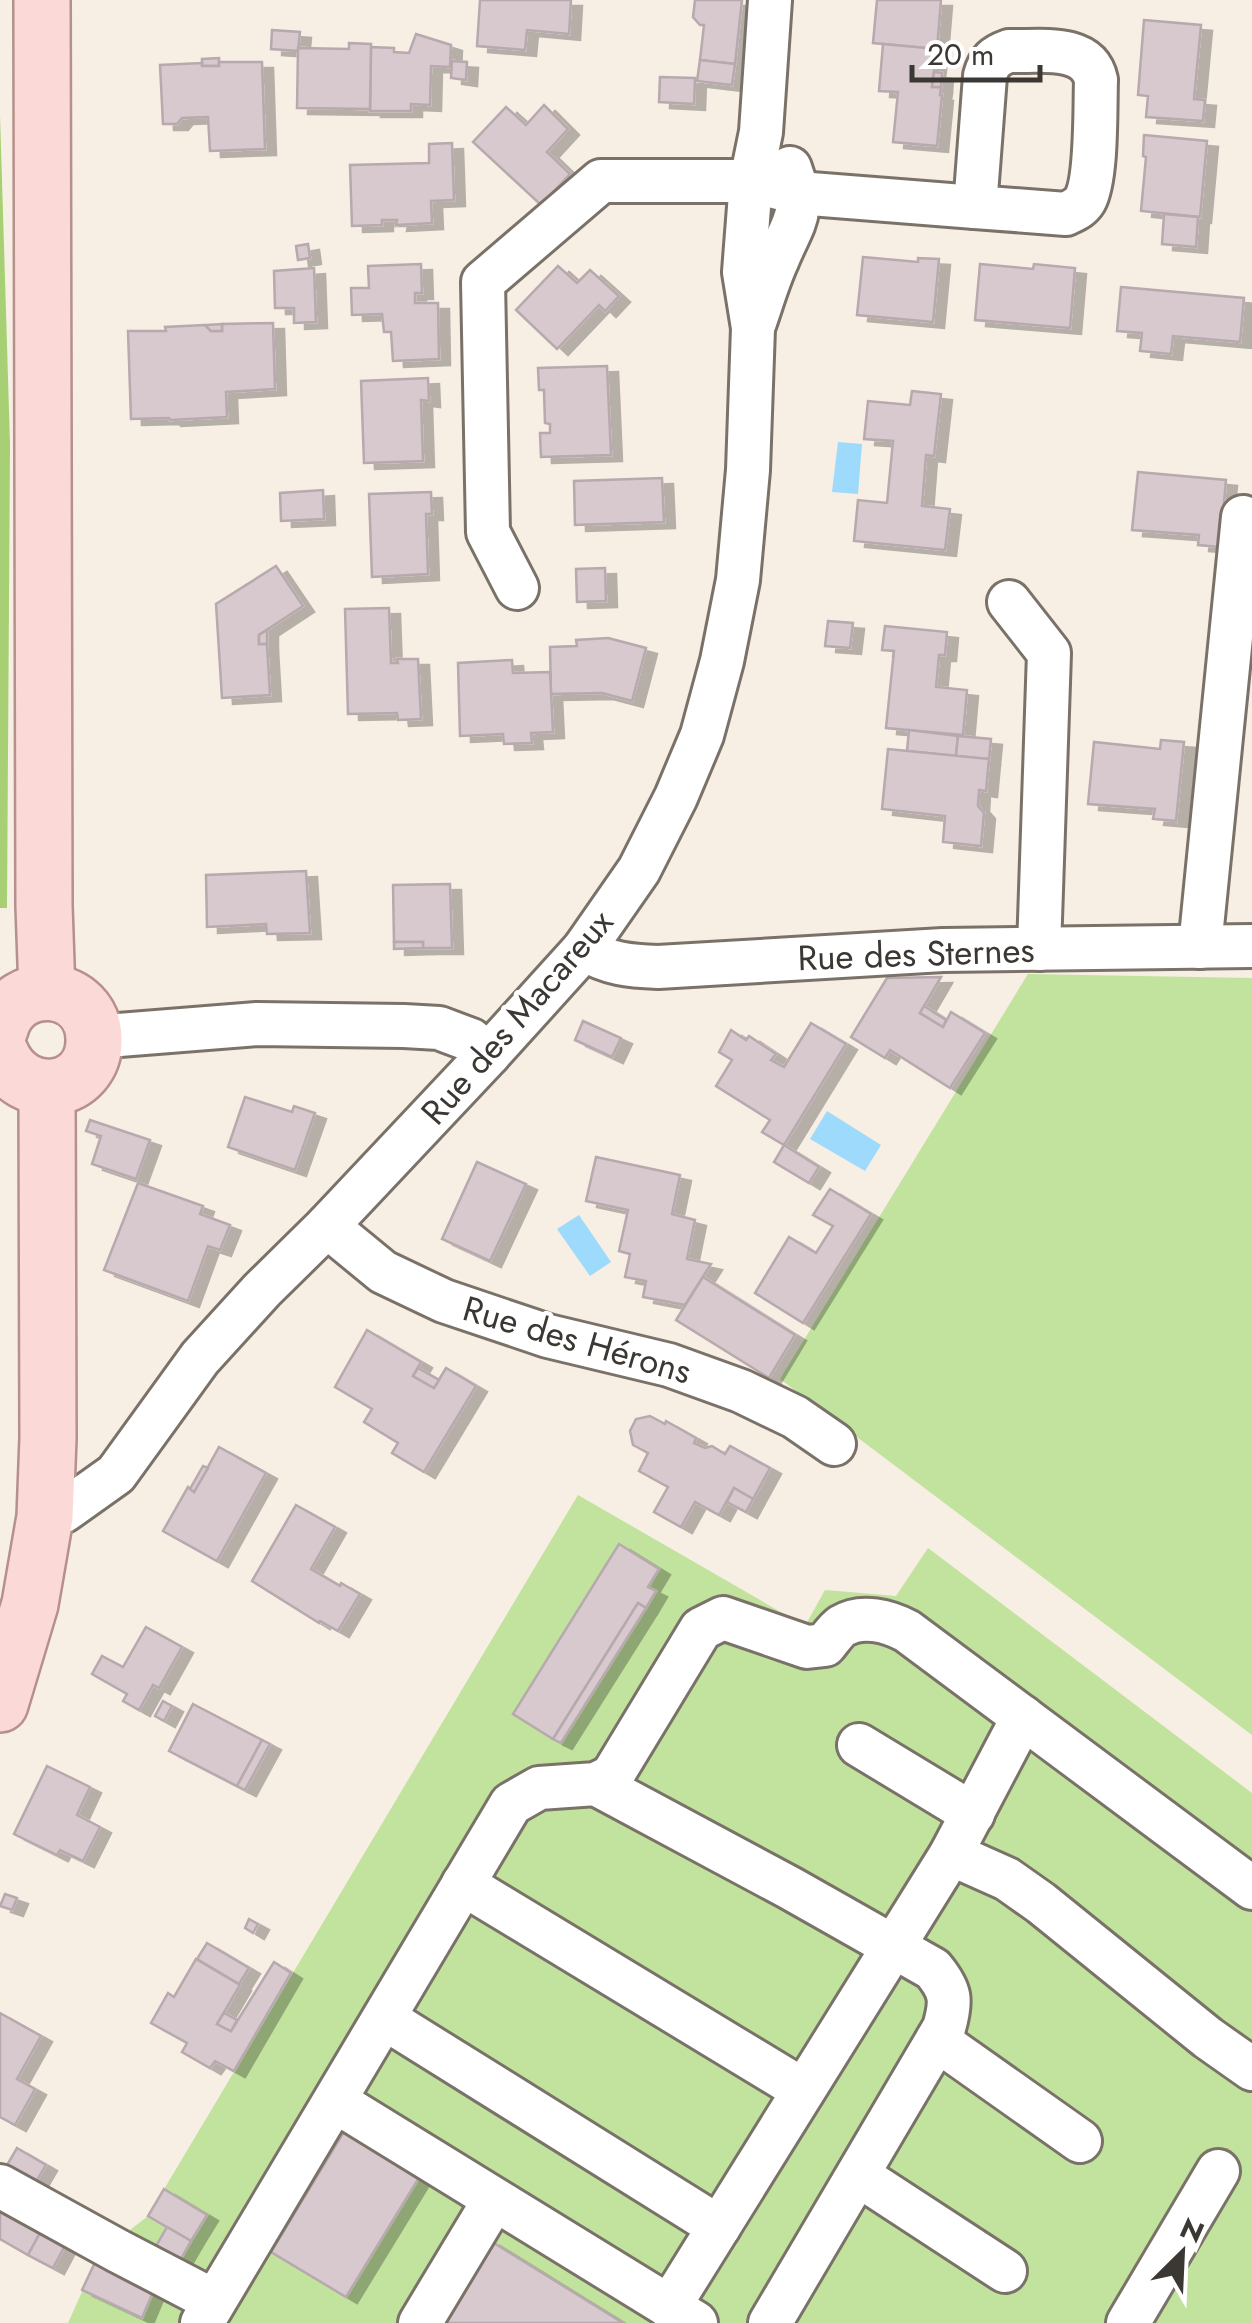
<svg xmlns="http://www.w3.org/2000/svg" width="1252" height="2323" viewBox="0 0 1252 2323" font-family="Jost,sans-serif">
<defs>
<filter id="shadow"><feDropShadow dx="11" dy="6" stdDeviation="0" flood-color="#0004"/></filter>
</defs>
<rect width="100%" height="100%" fill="#f7eee4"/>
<g fill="#c1e39d">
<path d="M1028 974 1252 978V1735L780 1379Z"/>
<path d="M578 1495 805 1626 825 1590 896 1596 928 1548 1252 1793V2323H68L99 2254 148 2216Z"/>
</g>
<path fill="#a6d073" d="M0 115 10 444 7 908H0Z"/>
<g fill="#9ddafc">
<path d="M838 442 862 444 858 494 832 492Z"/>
<path d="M827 1111 881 1145 865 1171 810 1139Z"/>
<path d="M579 1215 611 1262 590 1276 557 1229Z"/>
</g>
<g fill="#d7c9cd" stroke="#b7a9ad" stroke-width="2.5" filter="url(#shadow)">
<path d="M480 0H571L569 34 527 30 525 50 477 46Z"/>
<path d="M695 0H742L735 64 700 60 704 25H700L693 17Z"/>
<path d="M877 0H941L937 49 873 43Z"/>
<path d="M1144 20 1201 25 1194 99 1205 100 1203 121 1146 117 1148 96 1138 95Z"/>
<path d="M272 30 300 32 298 51 271 49Z"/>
<path d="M416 34 451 45 450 67 431 66 430 105 411 104V111H370L371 47 394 48V52L409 53Z"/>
<path d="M349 43 371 44 370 109 297 108 298 48 349 49Z"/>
<path d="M883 44 937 49 932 87H941L940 95H942L937 146 893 142 898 92 879 91Z"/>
<path d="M219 58V66H202V59Z"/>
<path d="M700 60 735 64 732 85 697 81Z"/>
<path d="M452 61 467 62 466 80 451 78Z"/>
<path d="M219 62H262L265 149 210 151 208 117 182 118 177 124H163L160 65 202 63V66H219Z"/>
<path d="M934 72 942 73 941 87H932Z"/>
<path d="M660 77 695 78 694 104 659 102Z"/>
<path d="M544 105 568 129 547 152 570 174 541 205 473 142 506 107 526 125Z"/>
<path d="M1144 135 1207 141 1200 217 1141 211 1146 157 1143 156Z"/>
<path d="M452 143 454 200 431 201 432 223 396 225 397 220H382V225L352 226 350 165 429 163V144Z"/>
<path d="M1164 214 1198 217 1196 247 1162 244Z"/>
<path d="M308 244 310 258 298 260 296 246Z"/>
<path d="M863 257 918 262V258L939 259 933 322 857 315Z"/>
<path d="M421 264 422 293H415V303H438L439 359 393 361 391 332H384L382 314 352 315 351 288H369L368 266Z"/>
<path d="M980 264 1033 269 1034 264 1075 268 1070 328 975 320Z"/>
<path d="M558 266 577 283 590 270 619 296 605 311 599 305 557 349 516 310Z"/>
<path d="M314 268 316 322 294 323V308H275L274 271Z"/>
<path d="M1121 287 1244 298 1240 342 1173 336 1171 354 1140 351 1142 333 1117 331Z"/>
<path d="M273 323 275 389 226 392 227 417 170 420 169 418 131 419 128 331H166L165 327 205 325 211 331H222V324Z"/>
<path d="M222 324V331H211L205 325Z"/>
<path d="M607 366 611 455 541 457 540 433H550V424L545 423 544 390H539L538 368Z"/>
<path d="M428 378 429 401 421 400 423 461 364 463 361 381Z"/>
<path d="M912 391 941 394 934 456 926 455 922 506 950 509 945 550 854 541 858 500 887 503 893 441 864 439 868 401 910 405Z"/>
<path d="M1138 472 1226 480 1220 547 1198 545 1199 535 1132 530Z"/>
<path d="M662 478 664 522 575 525 574 481Z"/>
<path d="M323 490 324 519 281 521 280 493Z"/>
<path d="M431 492 432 514H426L428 574 372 577 369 494Z"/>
<path d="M276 566 303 606 259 635V644H267L270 695 222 698 216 604Z"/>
<path d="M605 568 606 601 577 602 576 569Z"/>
<path d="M389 608 391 663H398L397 659H418L421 719 398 720 397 713 348 714 345 609Z"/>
<path d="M828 621 853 623 850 648 825 646Z"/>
<path d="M885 626 947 632 945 655H939L936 687 967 690 963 735 886 728 894 651 882 650Z"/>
<path d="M267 630V644H259V635Z"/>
<path d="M608 638 646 648 632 701 602 693 551 694 550 647 577 646 576 640Z"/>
<path d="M512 660 513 673 550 672 553 732 531 733 532 743 504 744 503 734 460 736 458 663Z"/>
<path d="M909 730 958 736 956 756 907 751Z"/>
<path d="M958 736 991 739 989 759 956 756Z"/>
<path d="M1161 740 1184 742 1176 821 1153 819 1155 809 1088 804 1094 742 1160 749Z"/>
<path d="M888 749 989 759 986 791 979 790 978 806 984 813 981 846 943 842 945 816 882 809Z"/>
<path d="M306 871 310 933 267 934 266 924 207 927 206 875Z"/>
<path d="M450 884 452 948H423V942H394L393 885Z"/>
<path d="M394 942H423V948L394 949Z"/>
<path d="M941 977 920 1013 943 1027 951 1012 985 1033 950 1088 890 1050 885 1058 851 1037 887 978Z"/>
<path d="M924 1006 946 1020 943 1027 920 1013Z"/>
<path d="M583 1021 621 1038 612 1057 575 1040Z"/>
<path d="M811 1023 846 1044 784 1145 762 1132 770 1120 716 1086 732 1060 719 1052 731 1030 746 1040 749 1036 776 1054 771 1060 784 1067Z"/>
<path d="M245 1097 292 1112 294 1106 315 1113 295 1170 228 1147Z"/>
<path d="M90 1120 150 1140 136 1179 92 1164 101 1136 86 1131Z"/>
<path d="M784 1145 819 1167 809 1183 774 1162Z"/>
<path d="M596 1157 680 1175 672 1214 695 1220 687 1259 711 1264 685 1305 643 1297 646 1281 625 1277 630 1254 619 1251 628 1210 586 1201Z"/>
<path d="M477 1162 526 1184 490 1261 442 1239Z"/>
<path d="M138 1183 203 1206 200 1214 230 1225 220 1250 208 1246 188 1301 104 1270Z"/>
<path d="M830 1189 871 1214 803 1323 755 1293 789 1237 816 1253 833 1226 813 1215Z"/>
<path d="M703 1277 795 1335 769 1378 676 1320Z"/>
<path d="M367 1330 421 1362 413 1376 434 1388 446 1368 476 1386 424 1472 392 1453 398 1443 364 1422 372 1409 335 1387Z"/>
<path d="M418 1368 439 1380 434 1388 413 1376Z"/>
<path d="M650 1416 665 1424 666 1421 696 1438 694 1443 705 1448 712 1446 725 1454 730 1446 770 1468 753 1499 734 1488 719 1515 695 1502 681 1527 654 1512 668 1487 639 1471 648 1453 633 1445 630 1431 636 1419Z"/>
<path d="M219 1447 266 1473 217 1561 163 1531 188 1487 194 1492Z"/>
<path d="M203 1466 208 1468 194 1492 190 1489Z"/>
<path d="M734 1488 753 1499 746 1512 727 1502Z"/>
<path d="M296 1505 335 1527 311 1569 340 1586 341 1583 360 1594 338 1631 320 1621 319 1623 252 1581Z"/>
<path d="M619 1544 659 1569 648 1587 656 1591 646 1608 638 1603 553 1739 513 1714Z"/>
<path d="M638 1603 646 1608 561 1743 553 1739Z"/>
<path d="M146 1627 182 1647 159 1688 153 1685 139 1710 123 1701 127 1694 92 1674 102 1656 123 1667Z"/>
<path d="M163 1701 172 1706 164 1721 155 1716Z"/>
<path d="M193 1704 262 1740 237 1786 169 1751Z"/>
<path d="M262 1740 270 1744 245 1790 237 1786Z"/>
<path d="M47 1766 90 1787 77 1815 100 1827 83 1861 60 1850 57 1855 14 1834Z"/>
<path d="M5 1894 17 1898 12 1910 0 1906Z"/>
<path d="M249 1919 258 1924 253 1933 245 1928Z"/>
<path d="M207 1943 249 1968 239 1984 197 1959Z"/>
<path d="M196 1959 240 1985 217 2024 231 2031 274 1962 291 1973 234 2071 215 2061 210 2068 182 2052 187 2043 151 2023 168 1993 174 1997Z"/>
<path d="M0 2013 41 2036 17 2079 35 2089 15 2125 0 2117Z"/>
<path d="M224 2013 237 2020 231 2031 217 2024Z"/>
<path d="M345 2130 420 2176 346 2297 271 2252Z"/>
<path d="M17 2148 46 2165 33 2187 3 2172Z"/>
<path d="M164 2189 207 2215 191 2241 148 2216Z"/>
<path d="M0 2199 45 2224 28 2255 0 2239Z"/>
<path d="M45 2224 69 2238 53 2268 28 2255Z"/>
<path d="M167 2227 191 2241 175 2269 151 2255Z"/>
<path d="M489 2240 623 2323H438Z"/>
<path d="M99 2254 158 2280 142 2318 82 2290Z"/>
</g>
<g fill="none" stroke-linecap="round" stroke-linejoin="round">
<defs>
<g id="minor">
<path d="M1009 51C1039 52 1088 43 1096 80 1095 108 1097 178 1085 200 1080 208 1074 210 1066 214L975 207 985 76C989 61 995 56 1009 51Z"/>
<path d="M755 322C762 302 768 281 777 261 793 221 807 214 790 168"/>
<path d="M517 588 488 532 483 282 601 181H751L798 193 975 207"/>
<path d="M1009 602 1049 653 1039 949"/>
<path d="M1200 947 1243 517"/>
<path d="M584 949C608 964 630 966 658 967L943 950 1252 946"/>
<path d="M94 1037 257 1024 404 1026 439 1028 471 1040 489 1054"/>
<path d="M327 1226 383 1272 444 1301 548 1336 669 1365 741 1391 795 1417 834 1444"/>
<path d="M45 1517 64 1511 116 1474 200 1358 262 1290 327 1226 489 1054 584 949 639 870 676 797 702 735 722 661 738 580 748 470 753 328 744 272 751 181 761 132 770 0"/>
<path d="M859 1745 973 1814"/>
<path d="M596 1784 790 1888 933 1969C951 1991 952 2000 944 2028L770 2323"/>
<path d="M951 1854 1007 1879 1041 1903 1208 2038 1252 2069"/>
<path d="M463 1884 803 2090"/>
<path d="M384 2018 719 2227"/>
<path d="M937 2040 1080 2141"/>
<path d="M335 2101 696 2323"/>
<path d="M858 2175 1005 2271"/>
<path d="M0 2186 118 2251 214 2301"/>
<path d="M669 2307 951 1854 1023 1717"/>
<path d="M202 2323 511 1804 539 1788 596 1784 612 1776 701 1629 723 1618 807 1647 825 1645C830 1639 836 1630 842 1626 862 1614 888 1621 907 1631L1252 1888"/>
<path d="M420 2323 494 2200"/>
<path d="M1128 2323 1218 2171"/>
</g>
<g id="major">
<path d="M42 0 44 906 47 992"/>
<path d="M0 1029C14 975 93 983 94 1039 95 1094 22 1107 0 1052"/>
<path d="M0 1704 30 1604 45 1517 48 1438 47 1088"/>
</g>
</defs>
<use href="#minor" stroke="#7a7268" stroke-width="48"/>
<use href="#major" stroke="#b6908b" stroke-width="60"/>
<use href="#minor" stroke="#fff" stroke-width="42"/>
<use href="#major" stroke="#fbd9d6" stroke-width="55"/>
</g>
<g text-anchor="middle" stroke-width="9" stroke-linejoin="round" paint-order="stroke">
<g font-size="35" fill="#3b3834" stroke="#fff">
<text transform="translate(916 954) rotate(-2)" y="12">Rue des Sternes</text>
<text transform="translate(517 1017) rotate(-49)" y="12">Rue des Macareux</text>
<text transform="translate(577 1340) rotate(16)" y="12">Rue des Hérons</text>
</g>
</g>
<g transform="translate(1182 2253) rotate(24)" stroke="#ffffff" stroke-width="8" paint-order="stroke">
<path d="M0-8L18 38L0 25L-18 38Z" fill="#3b3834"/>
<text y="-15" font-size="28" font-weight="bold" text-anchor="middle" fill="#3b3834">N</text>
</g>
<path d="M912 65v15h128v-15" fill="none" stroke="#3b3834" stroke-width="5"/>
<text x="927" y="65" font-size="30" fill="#3b3834" stroke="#ffffff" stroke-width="8" paint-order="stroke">20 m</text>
</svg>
